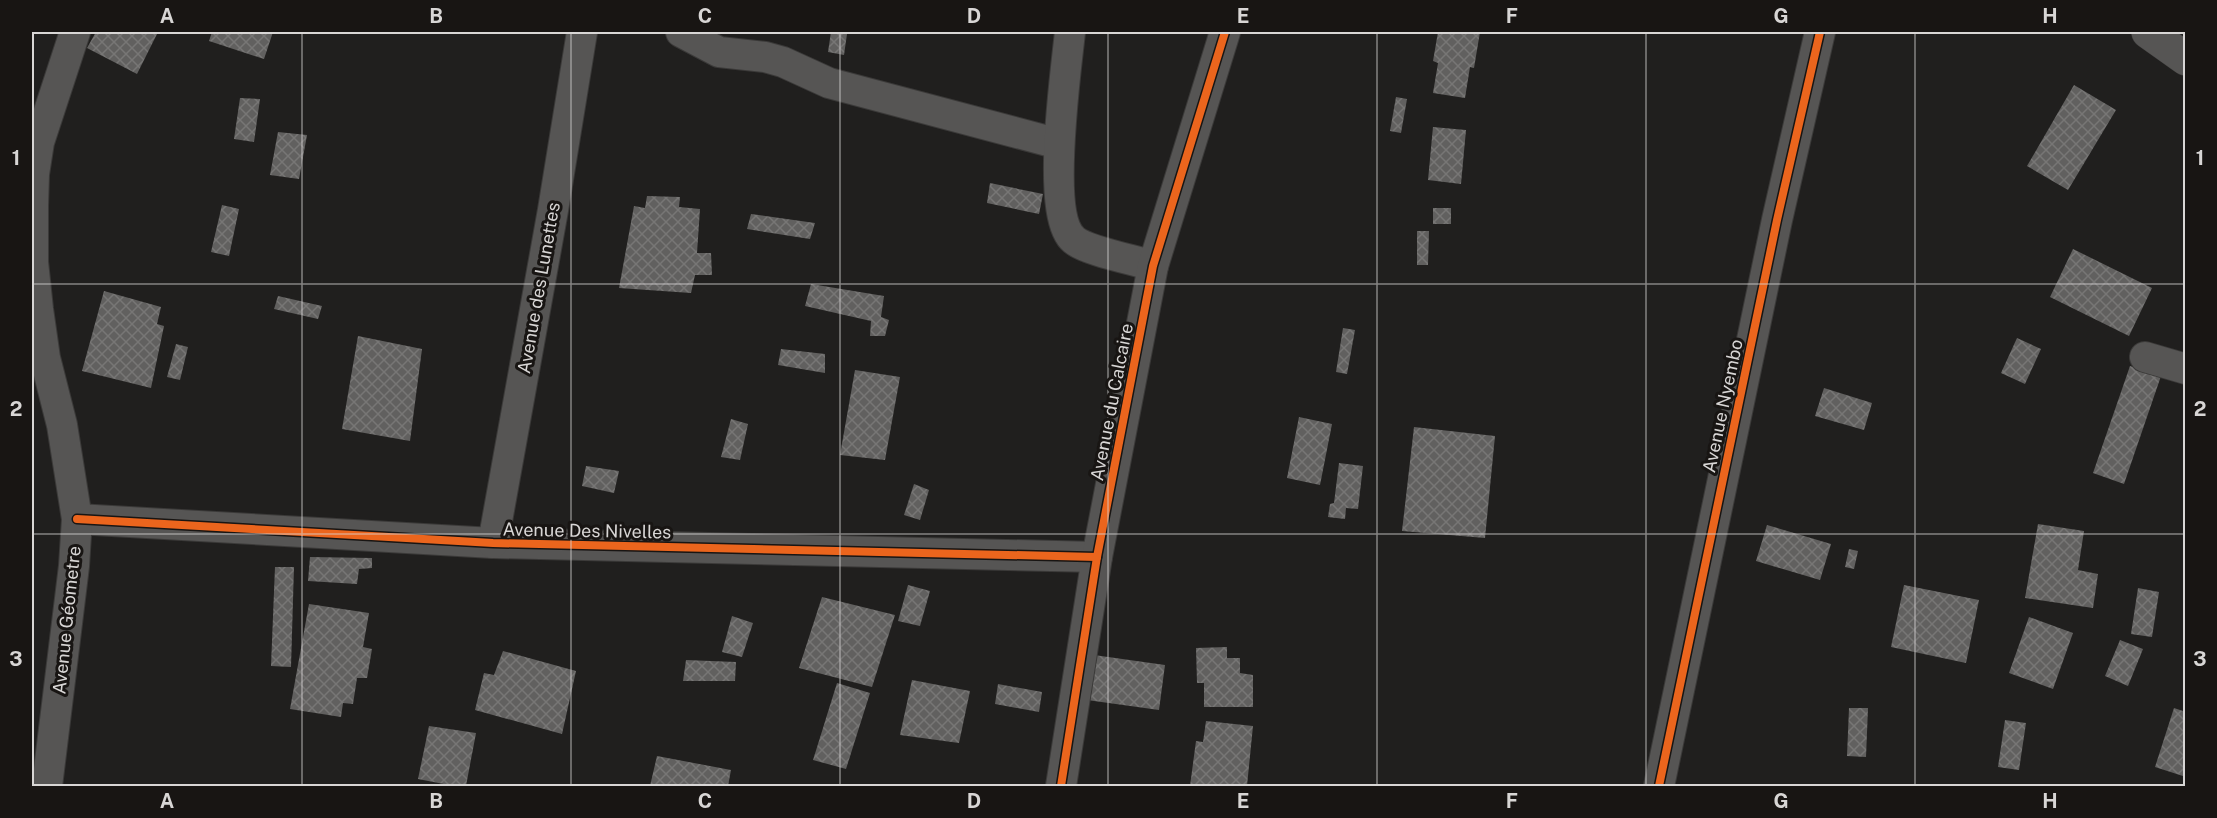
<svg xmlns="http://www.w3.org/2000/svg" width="2217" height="818" viewBox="0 0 2217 818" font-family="'Public Sans',sans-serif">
<defs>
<pattern id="building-cross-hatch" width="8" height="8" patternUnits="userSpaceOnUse" patternTransform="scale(1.5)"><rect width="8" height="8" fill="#61605f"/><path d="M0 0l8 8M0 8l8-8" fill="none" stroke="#777675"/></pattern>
</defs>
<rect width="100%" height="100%" fill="#201f1e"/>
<g fill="url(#building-cross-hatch)">
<path d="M96 32H158L137 74 87 48Z"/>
<path d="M212 32H273L264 59 209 41Z"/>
<path d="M831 32 847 34 844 55 828 52Z"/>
<path d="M1438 32H1480L1474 68 1470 67 1465 98 1433 93 1438 63 1433 61Z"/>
<path d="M2074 85 2116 110 2068 190 2027 166Z"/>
<path d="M1396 97 1407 99 1401 133 1390 131Z"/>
<path d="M240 98 260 99 254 142 234 139Z"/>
<path d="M1433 127 1466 130 1461 184 1428 180Z"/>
<path d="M278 132 307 135 299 179 270 175Z"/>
<path d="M990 183 1043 194 1039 214 987 203Z"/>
<path d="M647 196 680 197 679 207 700 209 697 253H711L712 275H695L691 293 619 288 634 206 645 208Z"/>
<path d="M222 205 239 209 229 256 211 252Z"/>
<rect x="1433" y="208" width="18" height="16"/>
<path d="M751 214 815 223 810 239 747 229Z"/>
<path d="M1417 231H1429L1428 265H1417Z"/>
<path d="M2073 249 2152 288 2129 336 2050 297Z"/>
<path d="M811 284 884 296 881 317 889 320 885 336H870L871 321 805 306Z"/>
<path d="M104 291 161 307 157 324 164 326 151 388 82 371Z"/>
<path d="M278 296 322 306 318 319 274 309Z"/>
<path d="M1343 328 1355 330 1347 374 1336 372Z"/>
<path d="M358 336 422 349 410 441 342 429Z"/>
<path d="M2017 338 2041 349 2025 384 2001 373Z"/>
<path d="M176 344 188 347 180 380 167 377Z"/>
<path d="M781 349 825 354V373L778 365Z"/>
<path d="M2130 366 2161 376 2124 484 2093 473Z"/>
<path d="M855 370 900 377 885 460 840 455Z"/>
<path d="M1824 388 1872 403 1864 430 1815 416Z"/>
<path d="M1299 417 1332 424 1320 485 1287 478Z"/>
<path d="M731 419 748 424 740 460 721 457Z"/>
<path d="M1414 427 1495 436 1485 538 1402 531Z"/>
<path d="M1339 463 1363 466 1358 509 1346 508 1345 519 1328 517 1330 504 1334 503Z"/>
<path d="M586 466 619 471 614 493 582 486Z"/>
<path d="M914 484 929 490 920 520 904 515Z"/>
<path d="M2038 524 2084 531 2078 570 2098 574 2093 608 2025 598Z"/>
<path d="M1767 525 1831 544 1820 580 1756 561Z"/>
<path d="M1849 549 1858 551 1854 569 1845 567Z"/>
<path d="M310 557 372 558V568L359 569 357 584 308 581Z"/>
<path d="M275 567H294L291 667 271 666Z"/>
<path d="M908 585 930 591 920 626 898 621Z"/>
<path d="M1904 585 1979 600 1966 663 1891 647Z"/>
<path d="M2138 588 2159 592 2152 637 2131 634Z"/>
<path d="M822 597 895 615 872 687 799 668Z"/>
<path d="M309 604 369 613 363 647 372 649 367 678H357L353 704 343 703 341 717 290 709Z"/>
<path d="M732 616 753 623 742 657 722 652Z"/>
<path d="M2029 617 2073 633 2053 689 2009 673Z"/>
<path d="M2120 640 2143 649 2128 686 2105 676Z"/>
<path d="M1227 647V658H1240V673L1253 675V707H1204V683H1197L1196 648Z"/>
<path d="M503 651 576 671 562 734 475 710 484 673 494 675Z"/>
<path d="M1094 655 1165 665 1159 710 1087 700Z"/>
<path d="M686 660 736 662 735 681H683Z"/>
<path d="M912 680 970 691 959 743 900 735Z"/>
<path d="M837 683 870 693 846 769 813 760Z"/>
<path d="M998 684 1042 692 1039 712 995 704Z"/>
<path d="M1849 708H1868L1866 757 1847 756Z"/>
<path d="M2174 708 2186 712V777L2155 767Z"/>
<path d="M2005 720 2026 723 2019 770 1998 767Z"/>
<path d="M1206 721 1253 726 1247 786H1190L1196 741 1203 742Z"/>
<path d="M429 726 476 733 466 786H454L418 779Z"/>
<path d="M657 756 731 770 728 786H650Z"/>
</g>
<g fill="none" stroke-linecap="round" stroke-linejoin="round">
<defs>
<g id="street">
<path d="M681 32 719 52 765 57 783 62 829 83 1059 144"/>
<path d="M1070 32C1066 71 1045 216 1074 240 1087 251 1135 260 1153 266"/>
<path d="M2145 357 2186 369"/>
<path d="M77 519 493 543 1097 557"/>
<path d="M493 543 553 210 582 32"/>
<path d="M47 786 74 566 77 519 62 425 45 358 38 309 33 262V206L34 174 39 142 75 32"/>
<path d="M1061 786 1097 557 1153 266 1225 32"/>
<path d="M1659 786 1777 220 1820 32"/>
</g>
<path id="secondary" d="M2148 32 2186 59"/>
</defs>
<use href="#street" stroke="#3b3a39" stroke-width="32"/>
<use href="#secondary" stroke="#3b3a39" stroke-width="34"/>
<use href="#street" stroke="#565554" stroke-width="30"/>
<use href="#secondary" stroke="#565554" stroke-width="33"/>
<defs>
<g id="cycleway">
<path d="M77 519 493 543 1097 557"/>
<path d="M1061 786 1097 557 1153 266 1225 32"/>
<path d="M1659 786 1777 220 1820 32"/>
</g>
</defs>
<use href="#cycleway" stroke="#181513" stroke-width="11"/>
<use href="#cycleway" stroke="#eb651d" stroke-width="8"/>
</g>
<path fill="none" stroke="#d8d6d5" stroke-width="1.5" stroke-opacity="0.55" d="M302 32V786M571 32V786M840 32V786M1108 32V786M1377 32V786M1646 32V786M1915 32V786M32 284H2186M32 534H2186"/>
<g text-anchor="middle" stroke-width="6" stroke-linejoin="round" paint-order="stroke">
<g font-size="18" fill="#d8d6d5" stroke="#181513">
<text transform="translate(539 288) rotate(-80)" y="6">Avenue des Lunettes</text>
<text transform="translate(1112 402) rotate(-79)" y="6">Avenue du Calcaire</text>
<text transform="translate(1723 406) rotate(-78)" y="6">Avenue Nyembo</text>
<text transform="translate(587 531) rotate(1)" y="6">Avenue Des Nivelles</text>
<text transform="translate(67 620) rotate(-84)" y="6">Avenue Géometre</text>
</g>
</g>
<rect width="2217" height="818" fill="none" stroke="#181513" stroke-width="66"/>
<rect x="33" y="33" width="2151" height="752" fill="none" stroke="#d8d6d5" stroke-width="2"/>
<g font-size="20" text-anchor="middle" font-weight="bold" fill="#d8d6d5">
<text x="167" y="23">A</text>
<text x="436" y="23">B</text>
<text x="705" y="23">C</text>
<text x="974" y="23">D</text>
<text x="1243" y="23">E</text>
<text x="1512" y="23">F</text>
<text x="1781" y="23">G</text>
<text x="2050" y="23">H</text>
<text x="16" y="165">1</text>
<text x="2200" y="165">1</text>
<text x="16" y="416">2</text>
<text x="2200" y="416">2</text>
<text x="16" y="666">3</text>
<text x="2200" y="666">3</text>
<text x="167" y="808">A</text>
<text x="436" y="808">B</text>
<text x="705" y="808">C</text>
<text x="974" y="808">D</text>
<text x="1243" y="808">E</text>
<text x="1512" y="808">F</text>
<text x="1781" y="808">G</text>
<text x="2050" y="808">H</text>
</g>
</svg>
